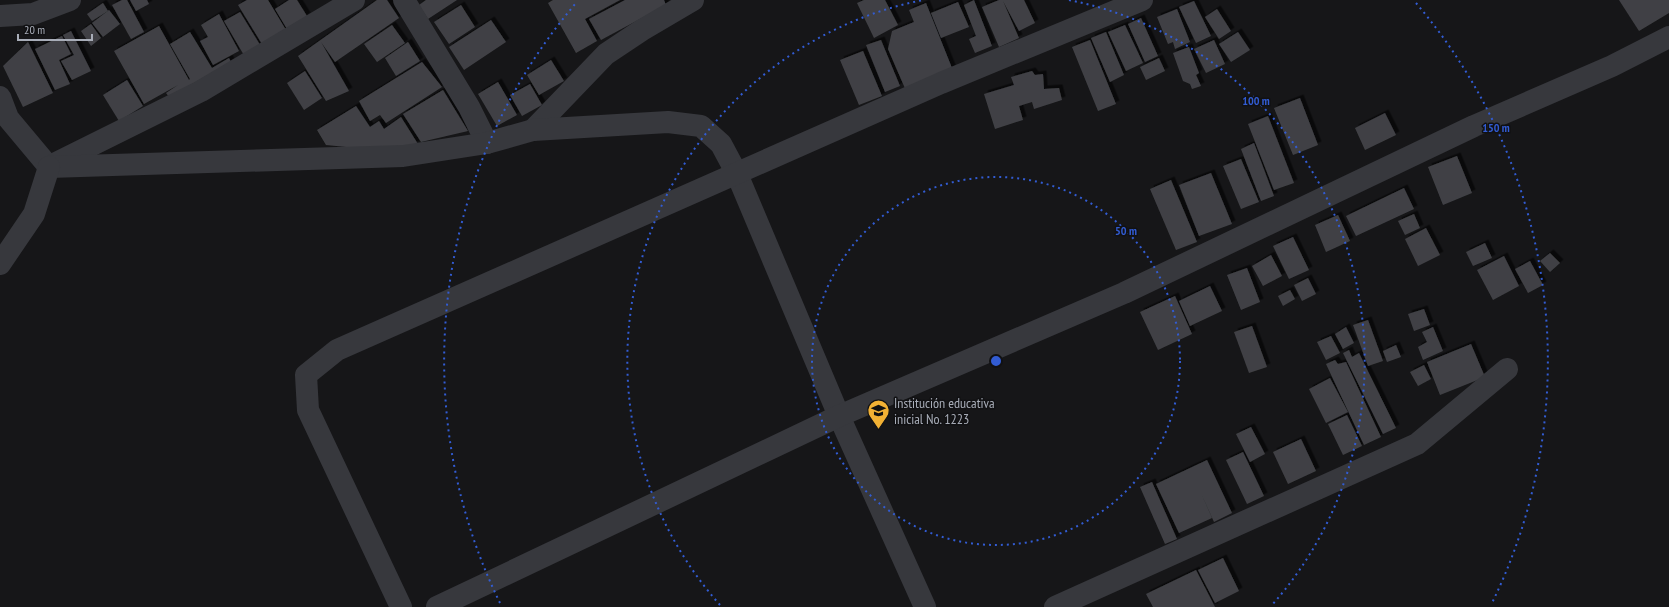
<svg xmlns="http://www.w3.org/2000/svg" width="1669" height="607" viewBox="0 0 1669 607" font-family="'PT Sans Narrow',sans-serif">
<defs>
<filter id="shadow"><feDropShadow dx="3.5" dy="-3.5" stdDeviation="0" flood-color="#0009"/></filter>
</defs>
<rect width="100%" height="100%" fill="#161618"/>
<g fill="#404145" filter="url(#shadow)">
<path d="M122 0H127L144 32 131 39 112 5Z"/>
<path d="M130 0H147L149 4 136 11Z"/>
<path d="M247 0H268L286 30 262 44 238 5Z"/>
<path d="M289 0H297L307 16 287 29 275 9Z"/>
<path d="M377 0H387L399 18 335 62 321 42 349 91 326 101 298 56Z"/>
<path d="M426 0H457L428 19 419 5Z"/>
<path d="M553 0H620L585 19 597 41 576 53 548 3Z"/>
<path d="M625 0H664L666 5 601 40 589 19Z"/>
<path d="M864 0H885L898 25 874 38 857 3Z"/>
<path d="M974 0 992 46 975 53 969 39 976 36 964 5Z"/>
<path d="M999 0H1024L1035 23 1019 31 1003 1 1019 38 999 47 982 7Z"/>
<path d="M1619 0H1669V13L1639 31Z"/>
<path d="M1194 1 1211 36 1196 43 1179 7Z"/>
<path d="M958 2 969 27 941 38 931 13Z"/>
<path d="M103 3 108 11 92 21 87 14Z"/>
<path d="M926 3 954 73 907 93 888 49 892 31 914 22 909 10Z"/>
<path d="M461 5 475 27 449 44 434 22Z"/>
<path d="M1177 9 1190 42 1175 49 1173 42 1168 44 1157 17Z"/>
<path d="M1217 9 1231 31 1219 39 1205 17Z"/>
<path d="M109 10 120 24 103 37 92 23Z"/>
<path d="M240 12 262 48 245 57 224 21Z"/>
<path d="M219 14 239 51 213 65 200 41 208 37 201 25Z"/>
<path d="M1141 18 1158 56 1145 62 1128 24Z"/>
<path d="M491 20 506 42 464 70 449 47Z"/>
<path d="M91 24 101 38 91 46 81 31Z"/>
<path d="M392 25 405 43 377 62 364 44Z"/>
<path d="M1125 25 1143 63 1126 71 1108 32Z"/>
<path d="M159 26 189 80 190 79 170 44 190 32 212 68 229 58 231 62 169 97 166 93 178 85 144 104 114 51Z"/>
<path d="M71 31 91 71 72 80 61 61 74 55 63 35Z"/>
<path d="M1106 32 1124 75 1110 82 1091 38Z"/>
<path d="M1238 32 1250 50 1231 62 1219 44Z"/>
<path d="M62 36 71 54 59 60 70 84 55 90 35 49Z"/>
<path d="M881 40 900 86 885 92 866 45Z"/>
<path d="M1090 40 1116 104 1098 111 1072 47Z"/>
<path d="M1214 40 1225 64 1206 73 1194 49Z"/>
<path d="M28 42 53 93 23 107 3 66Z"/>
<path d="M408 42 420 61 396 76 385 58Z"/>
<path d="M1189 47 1199 73 1196 75 1201 86 1192 89 1190 84 1183 81 1173 53Z"/>
<path d="M863 51 882 96 859 105 840 60Z"/>
<path d="M1159 58 1165 71 1146 80 1140 67Z"/>
<path d="M551 60 564 81 539 95 527 75Z"/>
<path d="M422 62 442 87 386 123 380 115 370 121 359 101Z"/>
<path d="M305 71 322 98 304 110 287 83Z"/>
<path d="M1032 71 1035 75 1043 74 1044 89 1059 88 1062 100 1034 109 1032 102 1019 106 1023 120 995 129 984 94 1014 85 1011 77Z"/>
<path d="M127 80 143 106 119 121 103 95Z"/>
<path d="M498 82 517 115 497 126 478 94Z"/>
<path d="M530 84 542 105 522 116 510 95Z"/>
<path d="M443 90 468 131 421 142 403 114Z"/>
<path d="M1300 98 1318 145 1293 155 1274 108Z"/>
<path d="M356 106 370 127 379 121 384 129 401 117 418 144 387 151 326 145 317 130Z"/>
<path d="M1385 113 1396 135 1365 150 1355 128Z"/>
<path d="M1268 116 1294 183 1274 190 1248 124Z"/>
<path d="M1254 143 1274 196 1261 201 1241 149Z"/>
<path d="M1457 156 1472 193 1443 205 1428 167Z"/>
<path d="M1241 159 1259 202 1241 209 1223 166Z"/>
<path d="M1211 173 1232 224 1199 236 1179 185Z"/>
<path d="M1171 180 1197 242 1176 250 1150 189Z"/>
<path d="M1404 188 1414 209 1356 236 1346 216Z"/>
<path d="M1414 214 1420 228 1405 235 1398 221Z"/>
<path d="M1338 215 1350 241 1326 252 1315 225Z"/>
<path d="M1426 228 1440 255 1418 266 1405 239Z"/>
<path d="M1293 237 1309 270 1289 279 1273 246Z"/>
<path d="M1485 243 1492 258 1473 266 1466 252Z"/>
<path d="M1550 253 1560 263 1550 272 1540 261Z"/>
<path d="M1271 255 1282 276 1263 286 1252 266Z"/>
<path d="M1504 256 1519 286 1493 300 1477 270Z"/>
<path d="M1530 261 1543 285 1528 293 1515 269Z"/>
<path d="M1247 268 1260 302 1241 310 1227 275Z"/>
<path d="M1308 278 1316 294 1302 301 1294 285Z"/>
<path d="M1210 286 1222 311 1190 326 1179 301Z"/>
<path d="M1290 290 1295 299 1283 306 1278 296Z"/>
<path d="M1175 296 1192 334 1158 350 1140 312Z"/>
<path d="M1424 309 1430 325 1414 331 1408 314Z"/>
<path d="M1368 320 1383 361 1368 366 1353 325Z"/>
<path d="M1252 326 1267 367 1249 373 1234 332Z"/>
<path d="M1346 327 1354 343 1343 349 1335 334Z"/>
<path d="M1433 327 1443 351 1423 360 1418 347 1427 342 1422 332Z"/>
<path d="M1331 336 1340 353 1326 360 1317 342Z"/>
<path d="M1471 344 1485 377 1440 395 1427 362Z"/>
<path d="M1396 345 1401 357 1387 362 1383 351Z"/>
<path d="M1349 350 1352 357 1359 353 1396 428 1383 434 1343 353Z"/>
<path d="M1335 360 1338 364 1346 362 1381 437 1364 445 1326 364Z"/>
<path d="M1424 365 1431 379 1418 386 1410 372Z"/>
<path d="M1330 378 1348 412 1326 423 1309 389Z"/>
<path d="M1347 415 1362 446 1343 455 1328 424Z"/>
<path d="M1251 427 1265 454 1250 462 1236 434Z"/>
<path d="M1301 439 1316 471 1288 484 1273 452Z"/>
<path d="M1243 452 1264 496 1247 504 1226 460Z"/>
<path d="M1207 460 1232 513 1214 522 1201 493 1212 518 1179 533 1156 484Z"/>
<path d="M1152 482 1177 539 1165 544 1140 487Z"/>
<path d="M1223 558 1239 591 1215 603 1198 570Z"/>
<path d="M1196 570 1215 607H1153L1146 594Z"/>
</g>
<g fill="none" stroke-linecap="round" stroke-linejoin="round">
<g stroke="#37383d" stroke-width="22">
<path d="M404 0 469 107 487 143"/>
<path d="M0 16 33 14 70 0"/>
<path d="M0 97 8 118 49 167"/>
<path d="M533 130 606 54 642 30 693 0"/>
<path d="M56 163 201 91 354 0"/>
<path d="M49 167 403 156 487 143 533 130 668 122 701 126 721 144 737 174 839 416 925 607"/>
<path d="M0 264 34 214 49 167"/>
<path d="M401 607 308 410 306 375 337 350 941 83 1142 0"/>
<path d="M437 607 839 416 1124 293 1474 126 1612 66 1669 37"/>
<path d="M1055 607 1417 444 1507 369"/>
</g>
</g>
<g fill="none" stroke="#325cd3" stroke-width="2" stroke-dasharray="2 4">
<circle cx="996" cy="361" r="184"/>
<path d="M720 605A368 368 0 0 1 923 0M1069 0A368 368 0 0 1 1272 605"/>
<path d="M500 603A552 552 0 0 1 576 3M1416 3A552 552 0 0 1 1492 603"/>
</g>
<defs>
<symbol id="school-pin" viewBox="-11 -11 22 30"><path d="M0 17L-7.5 6A9.5 9.5 0 1 1 7.5 6Z" fill="#f2b134" stroke="#111113"/><path d="M0-5L7-2L0 1L-7-2ZM-4 1L0 2.5L4 1V4Q0 6-4 4Z" fill="#111"/></symbol>
</defs>
<g fill-rule="evenodd">
<use href="#school-pin" x="866" y="398" width="25" height="34"/>
</g>
<g text-anchor="middle" stroke-width="3" stroke-linejoin="round" paint-order="stroke">
<g font-size="14" fill="#a8adb8" stroke="#111113" text-anchor="start">
<text x="894" y="408">Institución educativa<tspan x="894" dy="16">inicial No. 1223</tspan></text>
</g>
</g>
<circle cx="996" cy="361" r="6" fill="#325cd3" stroke="#111113" stroke-width="2"/>
<g font-size="12" text-anchor="middle" font-weight="bold" fill="#325cd3" stroke="#111113" stroke-width="3" stroke-linejoin="round" paint-order="stroke">
<text x="1256" y="105">100 m</text>
<text x="1496" y="132">150 m</text>
<text x="1126" y="235">50 m</text>
</g>
<path d="M18 34v6h74v-6" fill="none" stroke="#a8adb8" stroke-width="2"/>
<text x="24" y="34" font-size="12" fill="#a8adb8" stroke="#111113" stroke-width="3" paint-order="stroke">20 m</text>
</svg>
